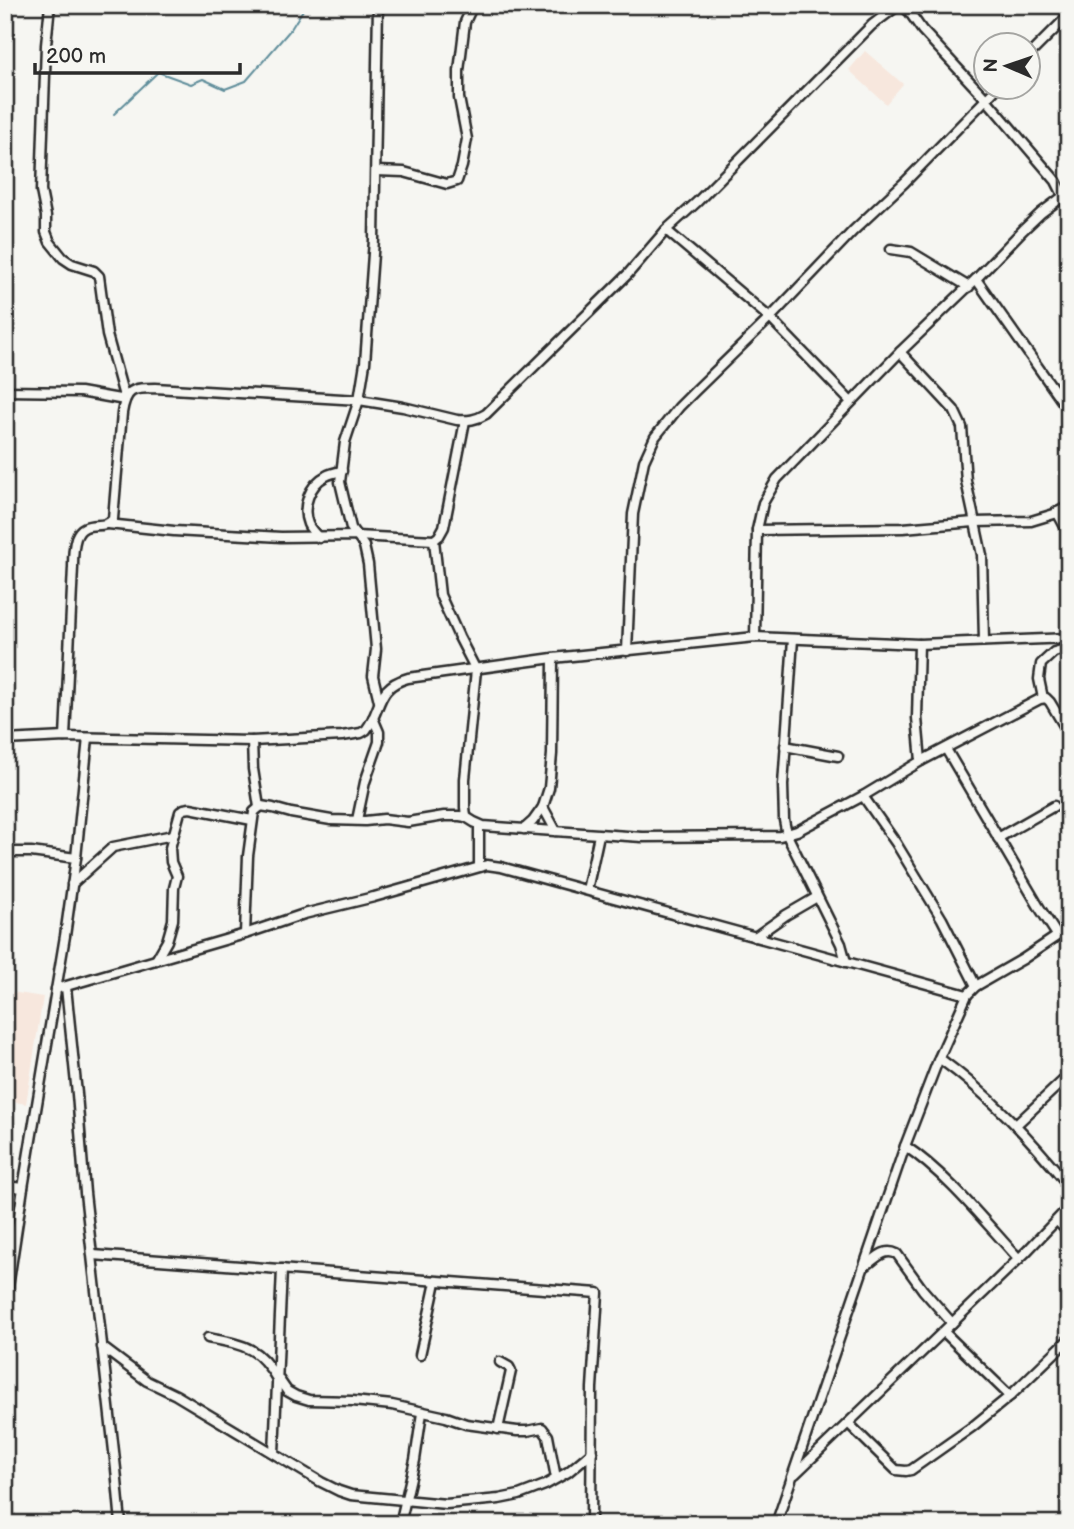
<svg xmlns="http://www.w3.org/2000/svg" width="1074" height="1529" viewBox="0 0 1074 1529" font-family="'Balsamiq Sans',sans-serif">
<rect width="100%" height="100%" fill="#f6f6f2"/>
<filter id="ink" filterUnits="userSpaceOnUse"><feTurbulence type="fractalNoise" baseFrequency=".0143" numOctaves="2"/><feDisplacementMap in="SourceGraphic" scale="14" xChannelSelector="R" yChannelSelector="G"/><feConvolveMatrix kernelMatrix="1 2 1 2 8 2 1 2 1" color-interpolation-filters="sRGB"/></filter>
<g filter="url(#ink)">
<g fill="#f7e7dd">
<path d="M865 51 903 84 886 104 849 70Z"/>
<path d="M5 991 43 997 26 1104 5 1100Z"/>
</g>
<g fill="none" stroke-linecap="round" stroke-linejoin="round">
<path stroke="#618e9b" stroke-width="2" d="M114 114 158 72 191 84 203 79 225 89 246 81 291 29 306 5"/>
<defs>
<g id="minor">
<path d="M378 5 374 240 365 363 359 400 345 442 340 482 351 528 364 546 368 564 376 649 373 676 379 701"/>
<path d="M1063 5 1069 11"/>
<path d="M907 10 924 5"/>
<path d="M908 10 922 30 986 99 1056 181 1069 207"/>
<path d="M1028 56 1069 15"/>
<path d="M376 171 404 172 447 184 457 181 462 166 467 139 459 98V71L465 22 473 5"/>
<path d="M666 230 770 318 851 402"/>
<path d="M891 249 911 252 969 287"/>
<path d="M976 279 1069 411"/>
<path d="M900 352 954 410 962 427 966 481 982 555 984 641"/>
<path d="M5 391 80 392 125 400 107 335 99 276 94 271 72 264 63 258 50 242 46 232V216L41 191 46 45 50 5"/>
<path d="M1057 512 1069 534"/>
<path d="M108 524 174 531 281 537 356 536 434 540 439 536 444 527 465 421"/>
<path d="M757 530 903 528 974 522 1031 521 1054 514 1069 506"/>
<path d="M319 538C315 534 310 529 308 524 301 507 310 484 326 476 331 473 337 472 342 471"/>
<path d="M434 540 440 595 459 637 476 670 465 779V807L466 817"/>
<path d="M755 637 757 530 763 503 777 479 900 352 976 279 1023 230 1041 213 1069 192"/>
<path d="M793 639 783 785 784 820 787 835 841 944 846 962"/>
<path d="M919 644 917 718 921 761"/>
<path d="M627 651 633 514 644 461 655 437 679 407 696 390 770 318 853 231 905 182 997 88"/>
<path d="M1043 698 1039 679 1041 664 1054 652 1069 648"/>
<path d="M65 737 73 567C73 557 73 547 76 538 84 517 103 532 113 519L122 413C126 389 132 388 155 388L359 400 403 407 457 420C468 421 476 420 486 414L628 274 666 230 697 202 872 25 896 7"/>
<path d="M5 740 65 737 252 741 342 736 361 733 366 730C383 708 375 687 408 678L553 658 755 637 919 644 1069 638"/>
<path d="M252 741 253 769 259 807"/>
<path d="M785 746 838 756"/>
<path d="M946 749 1039 907 1057 935"/>
<path d="M863 796 896 843 942 919 976 986"/>
<path d="M543 807 556 831"/>
<path d="M357 820 365 782 379 742V732L373 718"/>
<path d="M479 825V866"/>
<path d="M524 829 533 821 543 807 549 788 552 754 553 658"/>
<path d="M998 838 1054 806"/>
<path d="M5 852H31L76 858"/>
<path d="M72 884 113 847 173 835"/>
<path d="M587 890 599 835"/>
<path d="M245 934 248 856 254 812 261 806 273 808 291 813 331 820 365 821 384 819 408 822 444 816H460L466 817 474 822 483 826 642 837 780 836 797 831 863 796 921 761 1040 699 1046 698 1050 702 1069 734"/>
<path d="M755 937 786 915 817 897"/>
<path d="M156 960 167 941 173 920 174 888 177 876 171 862 170 848 180 812 184 809 190 808 252 820"/>
<path d="M66 987 77 1094 85 1193 116 1469 121 1524"/>
<path d="M56 989 245 934 304 914 374 897 487 865 501 867 967 995"/>
<path d="M939 1058C990 1095 1029 1137 1069 1186"/>
<path d="M1017 1124 1069 1075"/>
<path d="M905 1146C947 1174 984 1221 1019 1259"/>
<path d="M5 1186 23 1188"/>
<path d="M1057 1221 1069 1233"/>
<path d="M93 1255 598 1293 592 1388 591 1524"/>
<path d="M864 1267C875 1260 883 1247 897 1254L923 1290 952 1323"/>
<path d="M5 1307 23 1188 65 936 76 858 88 738"/>
<path d="M944 1332 1010 1396"/>
<path d="M208 1338C244 1345 258 1346 277 1379"/>
<path d="M102 1347 147 1381 176 1395 321 1482 339 1491 351 1495 446 1504 499 1499 519 1495 545 1485 568 1472 592 1452"/>
<path d="M420 1355 436 1282"/>
<path d="M278 1378 287 1391 296 1396 309 1400 353 1401 392 1405 446 1417 466 1424 517 1431H527L542 1428 548 1436 556 1478"/>
<path d="M848 1423 896 1470 906 1471 911 1470 972 1427 1010 1396 1069 1339"/>
<path d="M498 1429 511 1371 509 1367 500 1362"/>
<path d="M274 1453 282 1269"/>
<path d="M795 1474 1026 1252 1069 1207"/>
<path d="M400 1524 415 1460 422 1413"/>
<path d="M776 1524 905 1146 939 1058 967 995 976 986 1023 959 1069 928"/>
<path d="M1066 1524 1069 1514"/>
</g>
</defs>
<use href="#minor" stroke="#2b2b2b" stroke-width="13"/>
<use href="#minor" stroke="#f6f6f2" stroke-width="8"/>
</g>
</g>
<rect width="1074" height="1529" fill="none" stroke="#f6f6f2" stroke-width="28"/>
<rect x="14" y="14" width="1046" height="1501" fill="none" stroke="#2b2b2b" stroke-width="2.5" filter="url(#ink)"/>
<g transform="translate(1007 66) rotate(272)"><circle r="33" fill="#f6f6f2" stroke="#a5a5a2" stroke-width="2"/>
<path d="M0-5L12 26L0 18L-12 26Z" fill="#2b2b2b"/>
<text y="-10" font-size="19" font-weight="bold" text-anchor="middle" fill="#2b2b2b">N</text>
</g>
<path d="M35 63v10h205v-10" fill="none" stroke="#2b2b2b" stroke-width="3.5"/>
<text x="46" y="63" font-size="21" fill="#2b2b2b" stroke="#f6f6f2" stroke-width="5" paint-order="stroke">200 m</text>
</svg>
